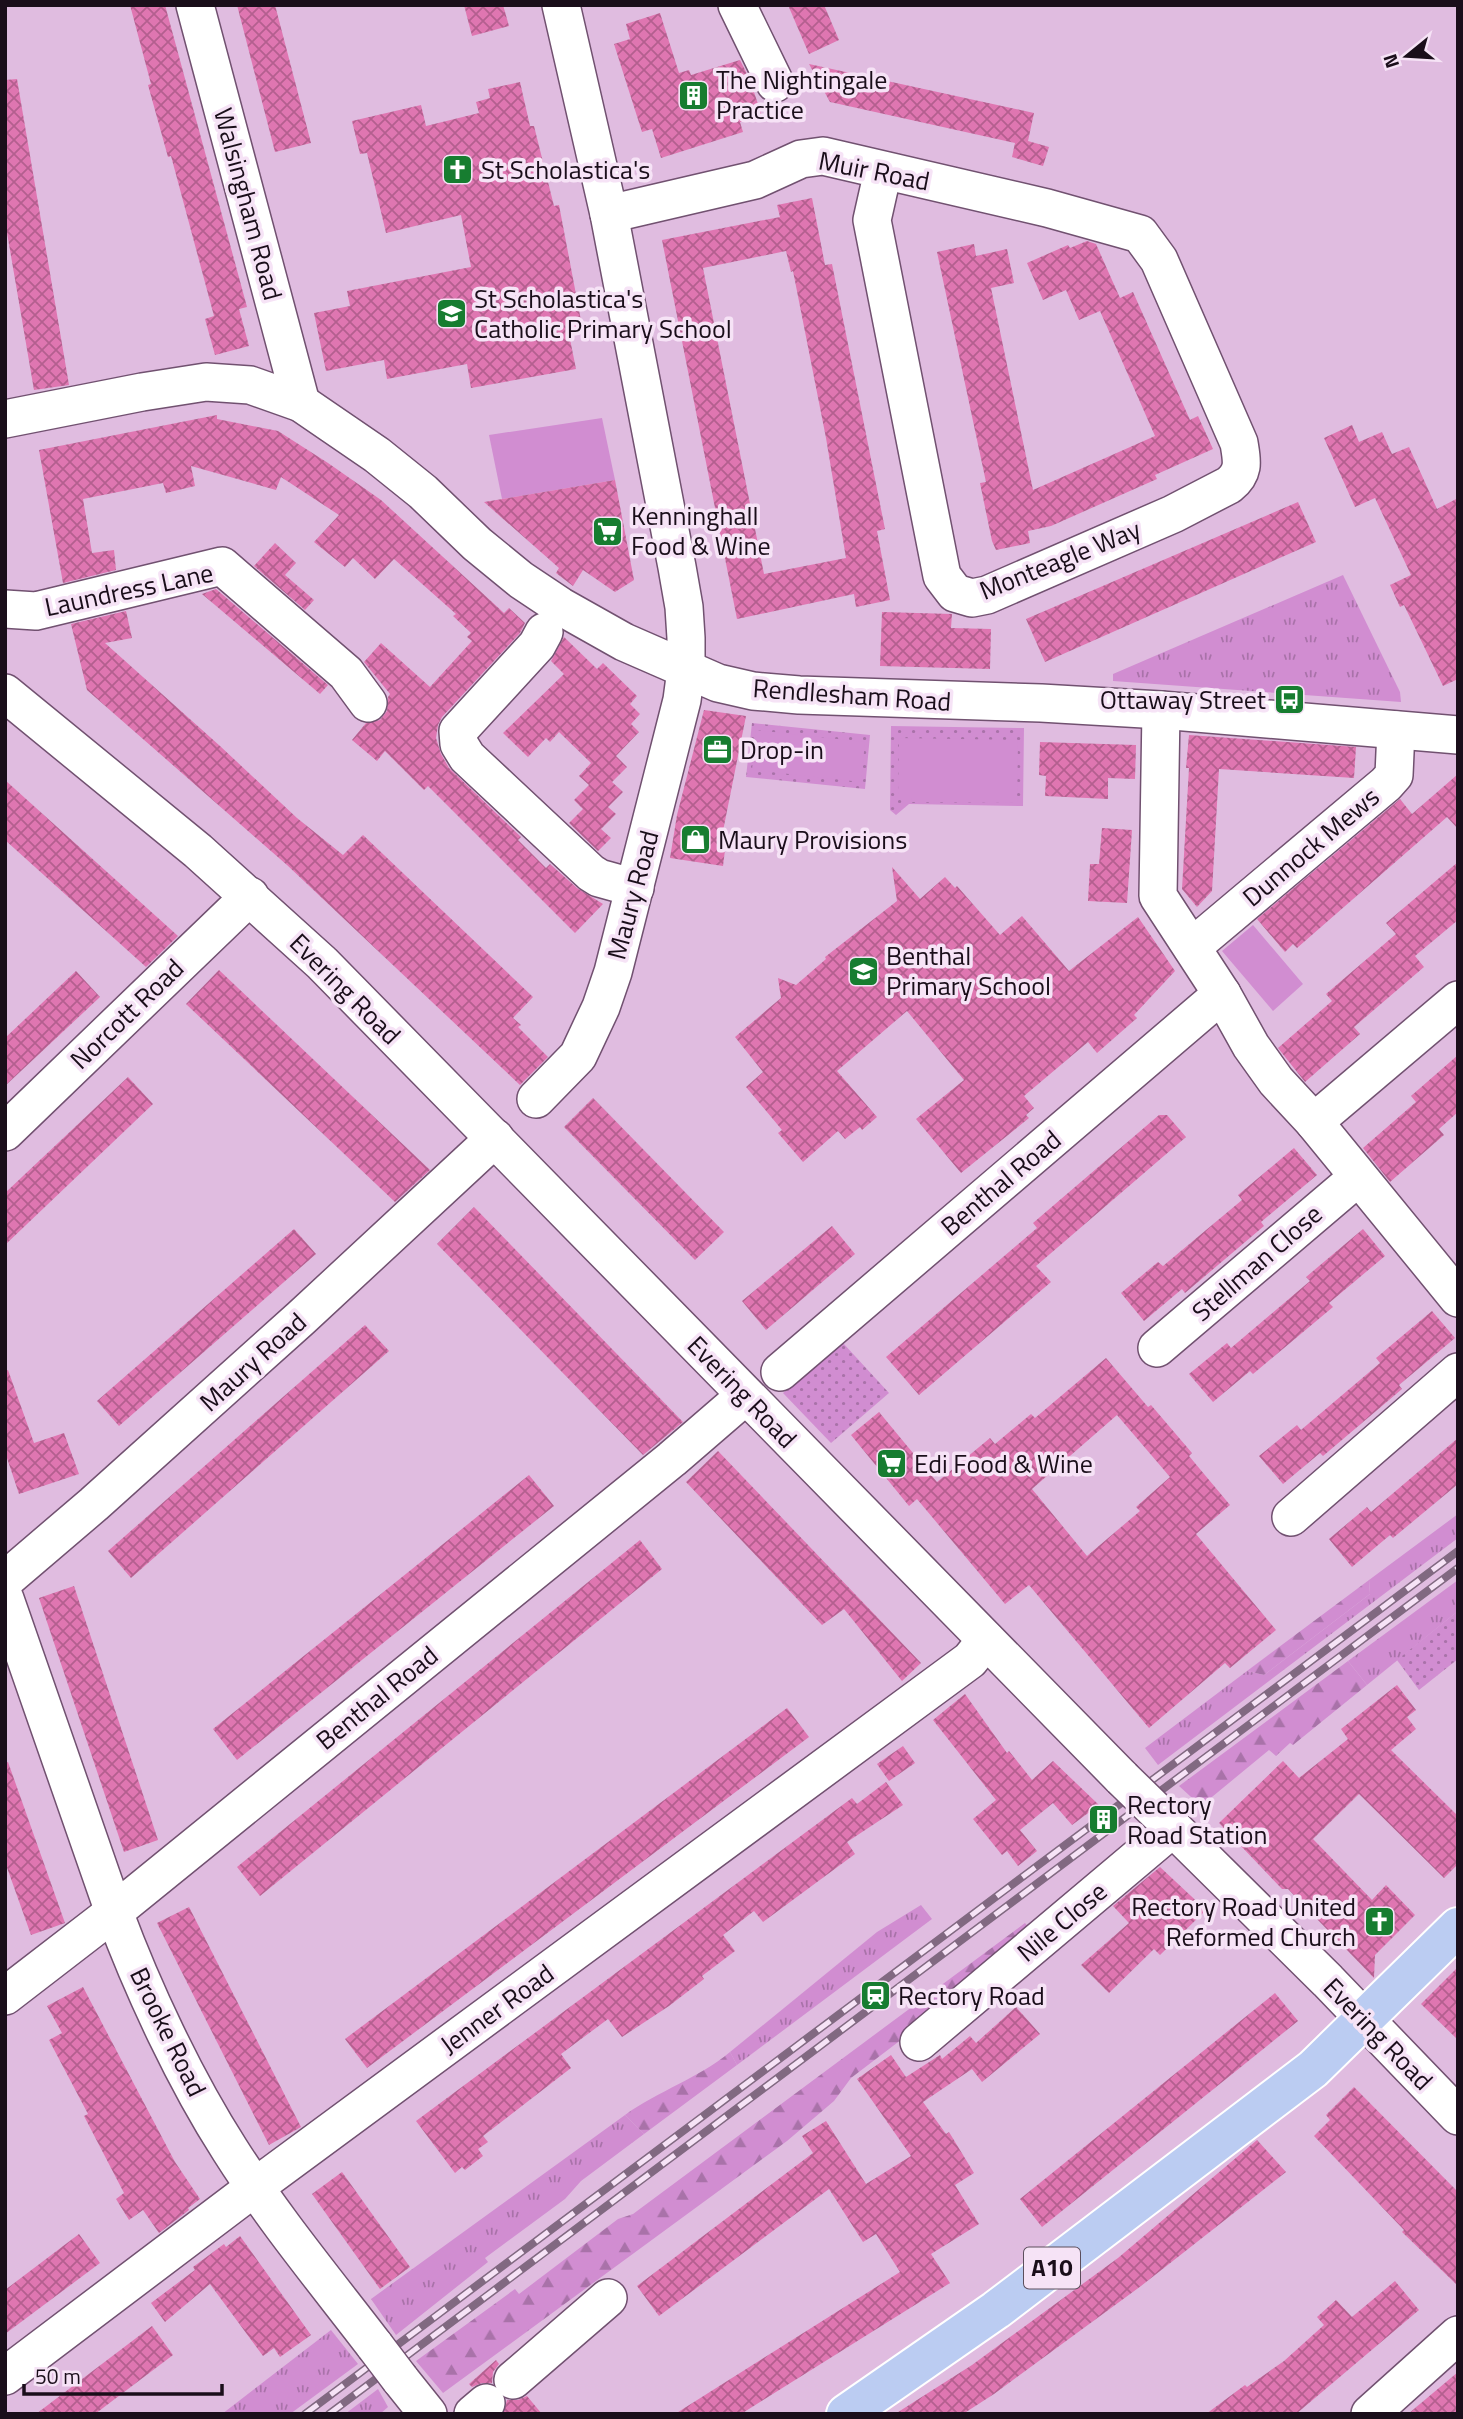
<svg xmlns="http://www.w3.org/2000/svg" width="1463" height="2419" viewBox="0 0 1463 2419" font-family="'Titillium Web',sans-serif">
<defs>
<pattern id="grass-tufts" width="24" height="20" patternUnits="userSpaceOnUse" patternTransform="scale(1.75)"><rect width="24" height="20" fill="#d18dd1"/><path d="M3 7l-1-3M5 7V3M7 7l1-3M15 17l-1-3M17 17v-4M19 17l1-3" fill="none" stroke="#a972a9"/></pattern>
<pattern id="forest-firs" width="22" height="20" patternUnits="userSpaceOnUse" patternTransform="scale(1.75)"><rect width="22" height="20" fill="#d18dd1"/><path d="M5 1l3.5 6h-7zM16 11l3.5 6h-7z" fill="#a972a9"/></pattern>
<pattern id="park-dots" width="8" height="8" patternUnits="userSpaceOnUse" patternTransform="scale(1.75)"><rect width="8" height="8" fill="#d18dd1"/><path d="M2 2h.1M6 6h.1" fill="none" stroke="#a972a9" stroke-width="1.8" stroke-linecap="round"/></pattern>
<pattern id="building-cross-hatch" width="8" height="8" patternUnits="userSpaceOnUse" patternTransform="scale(1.75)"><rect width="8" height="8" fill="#df76b1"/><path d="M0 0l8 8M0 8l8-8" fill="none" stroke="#b45f8f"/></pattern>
</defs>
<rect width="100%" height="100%" fill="#e0bce0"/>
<g fill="url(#grass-tufts)">
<path d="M1343 575 1400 692 1401 702 1113 681V674Z"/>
<path d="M1458 1514V1538L1158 1765 1145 1748 1247 1671 1264 1675 1370 1594 1369 1580Z"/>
<path d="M1458 1580V1611L1367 1685 1348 1661Z"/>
<path d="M921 1905 932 1919 737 2065 730 2052 877 1932Z"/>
<path d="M625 2115 644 2134 581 2181 565 2199 485 2258 488 2262 396 2335 371 2299Z"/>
<path d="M331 2330 358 2364 290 2414H222Z"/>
<path d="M378 2389 388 2407 380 2414H345Z"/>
</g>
<g fill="url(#forest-firs)">
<path d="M1369 1580 1370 1594 1264 1675 1247 1671Z"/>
<path d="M1348 1661 1367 1685 1293 1745 1290 1743 1276 1756 1269 1750 1201 1806 1179 1786Z"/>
<path d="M1025 1923 1034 1934 969 1988 851 2078 834 2101 787 2141 443 2393 416 2361 515 2289 519 2294 618 2219 633 2214Z"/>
<path d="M730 2052 737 2065 644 2134 625 2115C658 2091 699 2078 730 2052Z"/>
</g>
<g fill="url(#park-dots)">
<path d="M752 723 870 735 865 789 746 777Z"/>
<path d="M891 726 1024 728 1023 806 909 804 896 815 890 810Z"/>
<path d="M843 1343 889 1393 831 1443 783 1393Z"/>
<path d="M1458 1611V1659L1419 1690 1397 1660Z"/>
</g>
<g fill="#d18dd1">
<path d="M602 418 615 480 502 499 489 435Z"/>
<path d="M756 730 865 742 861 782 752 770Z"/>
<path d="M899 738 1018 740 1017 803 912 802 911 798H898Z"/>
<path d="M1253 925 1303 984 1273 1011 1222 951Z"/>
</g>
<g fill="url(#building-cross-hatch)" fill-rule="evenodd">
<path d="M130 5H165L247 307 239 309 249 346 215 355 205 319 214 316 171 156 168 157 148 85 151 84Z"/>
<path d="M237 5H275L311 143 275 152Z"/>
<path d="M464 5H503L509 26 472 36Z"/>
<path d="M788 5H824L839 40 809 54Z"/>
<path d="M660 13 679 73 689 70 691 75 740 60 750 80 762 116 740 122 743 132 661 158 652 129 642 132 614 44 630 39 626 24Z"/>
<path d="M809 64 1034 113 1028 141 1049 147 1043 166 1012 157 1015 143 830 102Z"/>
<path d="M17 79 69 385 34 390 5 221V80Z"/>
<path d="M520 82 530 126H534L554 206 559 205 583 331 569 334 576 369 471 388 467 364 387 379 384 360 326 371 314 313 350 306 347 291 471 267 461 215 386 233 367 153 360 154 352 121 421 105 426 126 479 113 476 102 490 98 488 89Z"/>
<path d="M812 198 825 265 832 264 885 529 877 531 890 600 856 607 854 594 737 619 662 240 780 217 777 205ZM786 251 791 272 793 271 826 438 846 558 764 574 703 268Z"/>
<path d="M1087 241 1096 244 1120 298 1133 292 1190 420 1198 416 1213 449 1155 475 1157 479 1051 526 1028 531 1030 543 996 550 992 541 980 483 986 482 937 252 974 244 976 256 1007 249 1014 283 991 288 1033 490 1155 436 1100 311 1079 320 1066 290 1043 300 1027 263 1068 245 1070 248Z"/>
<path d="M217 415V419L278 431 328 463 381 500 504 613 509 608 525 623 520 633 442 717 438 725 436 738 441 754 449 768 521 837 518 840 546 868 550 864 577 888 603 904 575 933 428 786 424 790 385 751 377 761 352 740 366 723 380 720 387 711 388 697 390 694 364 662 381 643 430 687 472 641 467 637 471 633 453 616 456 614 394 559 375 579 353 558 345 567 314 542 339 515 281 477 276 490 191 466 195 486 166 493 163 483 83 499 92 553 114 550 116 570 63 583 39 450Z"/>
<path d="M1352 425 1359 442 1382 432 1392 454 1409 447 1437 509 1458 498V679L1443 686 1404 605 1400 607 1390 585 1411 575 1375 498 1355 507 1324 438Z"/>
<path d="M615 480 634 580 615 592 583 570 573 586 556 573 559 568 484 502Z"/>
<path d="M1298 502 1316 542 1045 662 1026 619Z"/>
<path d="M275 543 296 563 285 575 314 600 305 610 254 566Z"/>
<path d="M216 589 328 685 320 694 202 594Z"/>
<path d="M126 611 132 638 105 643 220 746 297 818 343 855 363 835 533 997 513 1018 521 1025 518 1027 548 1057 520 1085 287 865 87 690 71 624Z"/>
<path d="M882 612 952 614 951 628 991 629 990 669 880 666Z"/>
<path d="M564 637 597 669 603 663 637 696 630 704 640 714 631 724 639 732 616 756 627 767 612 782 623 792 608 807 616 814 601 829 611 838 598 851 569 823 583 809 574 800 589 785 579 776 591 763 559 732 550 742 546 738 528 757 503 733 564 674 551 661Z"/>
<path d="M704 710 746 716 721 841 726 842 723 866 670 858 677 815Z"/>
<path d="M1189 735 1356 747 1354 778 1219 769 1212 891 1197 907 1182 889 1189 768H1186Z"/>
<path d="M1040 742 1136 745 1135 779 1108 778V799L1045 796 1046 776 1039 775Z"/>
<path d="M1458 774V829L1447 817 1297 948 1293 944 1285 952 1257 919 1400 799 1412 814Z"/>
<path d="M5 780 178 936 146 967 5 840Z"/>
<path d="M1102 828 1132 830 1127 903 1088 901 1090 864H1099Z"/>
<path d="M1458 862V920L1415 956 1424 967 1354 1027 1360 1034 1305 1082 1278 1048 1332 1001 1326 994 1396 934 1386 923Z"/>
<path d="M892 867 920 899 945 877 955 888 957 886 1000 935 1022 916 1069 971 1138 917 1175 971 1134 1015 1137 1018 1097 1053 1088 1042 1024 1096 1034 1108 1026 1115 1029 1118 961 1173 916 1119 964 1080 907 1011 837 1071 877 1117 862 1130 860 1127 845 1139 838 1131 803 1162 778 1133 782 1130 746 1087 763 1072 735 1037 781 998 778 978 796 985 826 959 825 957 897 901Z"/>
<path d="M219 970 430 1170 395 1202 186 1004Z"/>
<path d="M76 971 100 997 5 1086V1038Z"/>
<path d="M1458 1055V1112L1439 1129 1444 1135 1390 1182 1363 1148 1416 1102 1411 1096Z"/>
<path d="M128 1077 153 1104 5 1245V1193Z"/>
<path d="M593 1098 724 1232 695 1260 564 1127Z"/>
<path d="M1159 1115H1167L1186 1137 1036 1266 1051 1282 919 1395 886 1357 1037 1228 1033 1223Z"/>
<path d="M1294 1148 1317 1175 1261 1222 1264 1226 1185 1293 1182 1289 1144 1321 1121 1293 1158 1262 1163 1266 1242 1200 1238 1195Z"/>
<path d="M474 1207 683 1422 643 1455 437 1244Z"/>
<path d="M832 1226 855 1254 766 1330 742 1301Z"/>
<path d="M294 1229 316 1254 119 1426 97 1401Z"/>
<path d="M1363 1229 1385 1256 1329 1303 1333 1307 1253 1374 1250 1371 1213 1402 1189 1374 1227 1343 1231 1348 1310 1281 1306 1277Z"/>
<path d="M1432 1311 1455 1338 1399 1385 1402 1389 1323 1456 1320 1453 1283 1484 1259 1456 1297 1425 1301 1430 1380 1363 1376 1358Z"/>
<path d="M365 1325 389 1351 131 1578 108 1551Z"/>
<path d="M1106 1358 1148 1407 1151 1405 1192 1453 1189 1456 1230 1505 1196 1534 1276 1630 1230 1668 1225 1663 1149 1728 1029 1585 1005 1604 917 1499 909 1506 851 1435 879 1412 937 1482 990 1438 995 1444 1031 1414 1035 1418ZM1117 1415 1170 1477 1136 1507 1140 1511 1087 1556 1032 1489Z"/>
<path d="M8 1370 34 1443 64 1433 79 1474 19 1494 5 1452V1371Z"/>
<path d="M1458 1438V1484L1393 1538 1390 1535 1352 1567 1329 1539 1367 1507 1371 1512Z"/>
<path d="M718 1451 921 1663 902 1681 844 1609 822 1625 686 1482Z"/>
<path d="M529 1475 554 1506 237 1760 213 1729Z"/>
<path d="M640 1540 662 1569 260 1896 237 1867Z"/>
<path d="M74 1586 158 1840 124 1852 39 1598Z"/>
<path d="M1397 1685 1416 1710 1407 1717 1416 1729 1391 1750 1458 1816V1864L1444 1878 1359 1794 1313 1839 1372 1900 1386 1885 1415 1915 1375 1955 1374 1978 1288 1889H1282L1219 1823 1283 1761 1299 1778 1348 1739 1341 1729Z"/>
<path d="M965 1694 1007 1753 1009 1751 1032 1780 1053 1761 1099 1805 1072 1825 1053 1803 1020 1830 1037 1851 1018 1866 1007 1851 1002 1855 973 1819 996 1800 933 1720Z"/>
<path d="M787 1708 809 1737 367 2068 345 2039Z"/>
<path d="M903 1746 915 1763 889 1781 877 1764Z"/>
<path d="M8 1762 65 1923 31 1935 5 1862V1763Z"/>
<path d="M886 1782 903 1805 847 1842 855 1854 763 1922 754 1911 723 1935 735 1951 702 1976 704 1979 669 2006 622 2037 608 2019 561 2054 571 2068 483 2136 488 2142 478 2149 483 2156 465 2170 462 2167 455 2173 416 2121 852 1798 857 1804Z"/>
<path d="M1160 1867 1206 1910 1160 1955 1154 1949 1109 1993 1081 1965 1129 1923 1113 1906Z"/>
<path d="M189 1907 301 2127 269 2145 157 1923Z"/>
<path d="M1458 1967V2040L1421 2004Z"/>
<path d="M83 1987 175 2162 200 2199 188 2208 189 2210 159 2233 143 2210 129 2220 116 2199 124 2193 84 2116 88 2114 49 2040 62 2033 47 2006Z"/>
<path d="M1275 1993 1298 2021 1042 2227 1020 2199Z"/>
<path d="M1016 2007 1040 2034 982 2082 972 2069 923 2102 946 2134 949 2132 974 2173 955 2185 979 2224 931 2254 950 2283 741 2414H675L900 2272 876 2234 863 2242 829 2189 659 2316 637 2286 813 2153 802 2136 826 2121 866 2184 911 2156 857 2079 891 2055 906 2077 940 2055 942 2059 970 2036 976 2043Z"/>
<path d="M1354 2087 1458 2192V2286L1402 2232 1404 2230 1314 2136 1330 2120 1326 2115Z"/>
<path d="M1257 2140 1286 2172 1141 2286 994 2394 963 2414H895L972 2365 1118 2258Z"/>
<path d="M342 2172 410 2267 380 2289 312 2194Z"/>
<path d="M79 2234 100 2263 5 2334V2290Z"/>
<path d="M240 2236 311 2335 280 2357 274 2348 263 2356 210 2284 165 2322 151 2303 195 2270 193 2267 224 2244 226 2247Z"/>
<path d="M1395 2281 1419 2310 1296 2414H1206L1245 2385 1247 2387 1284 2361 1324 2325 1317 2317 1336 2300 1352 2317Z"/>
<path d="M152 2326 173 2355 95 2414H36Z"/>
<path d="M496 2360 499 2364 493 2372 492 2383H482L472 2387 469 2384Z"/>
<path d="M1458 2372V2414H1408Z"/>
<path d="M527 2396 542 2414H503L507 2400H518Z"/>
</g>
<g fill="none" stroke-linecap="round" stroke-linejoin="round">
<defs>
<g id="minor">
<path d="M195 5 301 403"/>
<path d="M737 5 775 83"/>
<path d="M609 214 755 180 801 159 823 156 1047 208 1140 234 1159 260 1239 443C1242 461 1245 472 1229 485L1173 514 987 595 972 598 955 593 942 576 872 220 883 171"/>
<path d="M5 419 142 392 206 382 250 385 301 403 377 455 423 492 477 544 521 580 560 606 624 642 718 683 753 691 799 695 1041 703 1161 710 1458 735"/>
<path d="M5 609 36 611 222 566 346 673 368 703"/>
<path d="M544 632 537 645 458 731 459 744 467 757 591 873 599 878 635 888"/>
<path d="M5 693 198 851 322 963 1122 1778"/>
<path d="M1161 710 1158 896 1222 994 1251 1046 1276 1081 1314 1122 1458 1298"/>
<path d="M1192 947 1386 784 1394 775 1396 730"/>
<path d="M536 1099 578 1056 601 1007 613 972 682 700 686 670V638L684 607 677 567 609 214 561 5"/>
<path d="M1314 1122 1458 1000"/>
<path d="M5 1132 250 896"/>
<path d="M1157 1348 1357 1178"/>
<path d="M780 1372 1222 994"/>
<path d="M1291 1517 1458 1372"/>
<path d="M5 1580 94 1504 301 1318 495 1138"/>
<path d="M5 1599 114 1912C143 1990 185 2080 230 2150 273 2218 326 2282 375 2346"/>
<path d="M1160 1815 1328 1981 1458 2116"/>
<path d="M5 1996 114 1912 672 1459 745 1396"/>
<path d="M919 2042 1173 1828"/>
<path d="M5 2376 255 2187 970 1660 986 1640"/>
<path d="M400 2379 428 2414"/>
<path d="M513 2380 608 2298"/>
<path d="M473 2414 486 2403"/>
<path d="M1370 2414 1458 2335"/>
</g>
<path id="highway" d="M846 2414 996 2310 1313 2069 1458 1927"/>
</defs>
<use href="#minor" stroke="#715170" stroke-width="40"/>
<use href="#highway" stroke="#fff" stroke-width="42"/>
<use href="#minor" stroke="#fff" stroke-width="37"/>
<use href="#highway" stroke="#bbccf2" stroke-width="38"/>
<defs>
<g id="rail">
<path d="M305 2414 1458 1551"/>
<path d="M329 2414 1458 1568"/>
</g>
</defs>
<use href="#rail" stroke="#816981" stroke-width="8"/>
<use href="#rail" stroke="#f6e3f6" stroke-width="5" stroke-dasharray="16" stroke-linecap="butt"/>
<defs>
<g id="minor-bridge">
<path d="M1122 1778 1160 1815"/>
<path d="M375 2346 400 2379"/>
</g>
</defs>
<use href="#minor-bridge" stroke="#715170" stroke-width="40" stroke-linecap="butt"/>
<use href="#minor-bridge" stroke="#fff" stroke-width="37"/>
</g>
<defs>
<symbol id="building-square" viewBox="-11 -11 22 22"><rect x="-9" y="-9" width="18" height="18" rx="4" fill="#177d30" stroke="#f6e3f6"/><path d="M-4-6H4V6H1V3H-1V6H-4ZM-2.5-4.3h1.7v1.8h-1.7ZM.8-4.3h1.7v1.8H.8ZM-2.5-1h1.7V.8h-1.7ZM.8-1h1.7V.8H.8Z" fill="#fff"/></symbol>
<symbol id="church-square" viewBox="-11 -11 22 22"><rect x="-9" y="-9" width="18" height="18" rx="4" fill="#177d30" stroke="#f6e3f6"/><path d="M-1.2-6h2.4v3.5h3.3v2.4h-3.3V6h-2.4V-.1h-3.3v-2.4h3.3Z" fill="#fff"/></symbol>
<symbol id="school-square" viewBox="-11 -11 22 22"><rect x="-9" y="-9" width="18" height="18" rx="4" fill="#177d30" stroke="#f6e3f6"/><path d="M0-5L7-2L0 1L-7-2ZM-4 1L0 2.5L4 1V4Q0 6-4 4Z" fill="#fff"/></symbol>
<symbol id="supermarket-square" viewBox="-11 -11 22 22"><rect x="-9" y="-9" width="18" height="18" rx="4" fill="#177d30" stroke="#f6e3f6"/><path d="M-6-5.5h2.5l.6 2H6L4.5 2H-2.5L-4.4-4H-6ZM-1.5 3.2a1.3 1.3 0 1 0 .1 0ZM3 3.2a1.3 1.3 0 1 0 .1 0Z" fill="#fff"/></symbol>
<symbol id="bus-square" viewBox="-11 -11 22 22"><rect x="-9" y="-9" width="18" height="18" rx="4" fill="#177d30" stroke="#f6e3f6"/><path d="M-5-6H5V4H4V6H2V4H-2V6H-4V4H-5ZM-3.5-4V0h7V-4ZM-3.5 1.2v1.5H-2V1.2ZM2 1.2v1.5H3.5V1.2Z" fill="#fff"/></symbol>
<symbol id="office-square" viewBox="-11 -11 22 22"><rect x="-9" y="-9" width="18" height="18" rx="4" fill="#177d30" stroke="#f6e3f6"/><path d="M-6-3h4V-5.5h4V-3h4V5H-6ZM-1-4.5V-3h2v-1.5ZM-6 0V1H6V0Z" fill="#fff"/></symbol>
<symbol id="shop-square" viewBox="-11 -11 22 22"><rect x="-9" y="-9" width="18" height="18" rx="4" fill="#177d30" stroke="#f6e3f6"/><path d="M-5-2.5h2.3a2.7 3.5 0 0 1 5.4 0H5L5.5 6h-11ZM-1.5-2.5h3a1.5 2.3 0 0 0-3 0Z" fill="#fff"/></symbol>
<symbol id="station-square" viewBox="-11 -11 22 22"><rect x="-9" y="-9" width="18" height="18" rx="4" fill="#177d30" stroke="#f6e3f6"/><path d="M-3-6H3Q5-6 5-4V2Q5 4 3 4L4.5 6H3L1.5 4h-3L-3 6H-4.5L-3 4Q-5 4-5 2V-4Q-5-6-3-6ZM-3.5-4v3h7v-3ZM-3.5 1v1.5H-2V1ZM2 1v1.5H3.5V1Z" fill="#fff"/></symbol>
</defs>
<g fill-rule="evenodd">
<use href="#building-square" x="676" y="78" width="35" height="35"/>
<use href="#church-square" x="440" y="152" width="35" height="35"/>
<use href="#school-square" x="434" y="296" width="35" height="35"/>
<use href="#supermarket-square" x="590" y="514" width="35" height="35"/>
<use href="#bus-square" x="1272" y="682" width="35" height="35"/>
<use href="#office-square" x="700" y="732" width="35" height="35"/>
<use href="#shop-square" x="678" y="822" width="35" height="35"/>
<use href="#school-square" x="846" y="954" width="35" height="35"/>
<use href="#supermarket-square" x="874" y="1446" width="35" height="35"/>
<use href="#building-square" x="1086" y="1802" width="35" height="35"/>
<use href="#church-square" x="1362" y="1904" width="35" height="35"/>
<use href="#station-square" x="858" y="1978" width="35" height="35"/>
</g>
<g text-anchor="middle" stroke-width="7" stroke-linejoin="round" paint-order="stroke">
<rect fill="#f6e3f6" stroke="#5c4e5c" stroke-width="2" x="1024" y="2247.5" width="56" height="41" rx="5"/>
<g font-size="24" font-weight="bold" fill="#1a0e1a">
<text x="1052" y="2276">A10</text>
</g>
<g font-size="26" fill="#1a0e1a" stroke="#f6e3f6" text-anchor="start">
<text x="716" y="89">The Nightingale<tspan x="716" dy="30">Practice</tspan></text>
<text x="481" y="179">St Scholastica's</text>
<text x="474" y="308">St Scholastica's<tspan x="474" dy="30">Catholic Primary School</tspan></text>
<text x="631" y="525">Kenninghall<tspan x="631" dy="30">Food &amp; Wine</tspan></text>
<text x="1266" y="709" text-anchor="end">Ottaway Street</text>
<text x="740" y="759">Drop-in</text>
<text x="718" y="849">Maury Provisions</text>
<text x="886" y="965">Benthal<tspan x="886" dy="30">Primary School</tspan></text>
<text x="914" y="1473">Edi Food &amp; Wine</text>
<text x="1127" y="1814">Rectory<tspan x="1127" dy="30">Road Station</tspan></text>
<text x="1356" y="1916" text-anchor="end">Rectory Road United<tspan x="1356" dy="30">Reformed Church</tspan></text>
<text x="898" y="2005">Rectory Road</text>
</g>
<g font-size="26" fill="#1a0e1a" stroke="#f6e3f6">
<text transform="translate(874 171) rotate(11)" y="9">Muir Road</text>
<text transform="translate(248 204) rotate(75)" y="9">Walsingham Road</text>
<text transform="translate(1060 560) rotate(-22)" y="9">Monteagle Way</text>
<text transform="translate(129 590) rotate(-12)" y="9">Laundress Lane</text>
<text transform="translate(852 695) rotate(4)" y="9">Rendlesham Road</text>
<text transform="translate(1311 847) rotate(-40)" y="9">Dunnock Mews</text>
<text transform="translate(633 895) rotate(-75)" y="9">Maury Road</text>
<text transform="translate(345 989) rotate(45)" y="9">Evering Road</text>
<text transform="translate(127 1014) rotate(-44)" y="9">Norcott Road</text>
<text transform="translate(1001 1183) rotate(-40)" y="9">Benthal Road</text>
<text transform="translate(1257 1263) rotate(-41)" y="9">Stellman Close</text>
<text transform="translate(253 1362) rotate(-42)" y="9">Maury Road</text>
<text transform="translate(742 1392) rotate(46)" y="9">Evering Road</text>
<text transform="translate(377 1698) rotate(-39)" y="9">Benthal Road</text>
<text transform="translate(1062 1922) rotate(-40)" y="9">Nile Close</text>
<text transform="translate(497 2009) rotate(-36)" y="9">Jenner Road</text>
<text transform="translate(168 2032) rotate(64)" y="9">Brooke Road</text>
<text transform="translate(1378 2034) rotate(46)" y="9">Evering Road</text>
</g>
</g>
<rect width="1463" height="2419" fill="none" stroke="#1a0e1a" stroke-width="14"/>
<g transform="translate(1407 56) rotate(252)" stroke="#f6e3f6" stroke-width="5" paint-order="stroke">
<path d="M0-5L12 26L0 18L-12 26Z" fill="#1a0e1a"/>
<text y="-10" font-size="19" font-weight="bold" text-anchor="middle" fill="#1a0e1a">N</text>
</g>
<path d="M24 2384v10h198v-10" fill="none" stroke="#1a0e1a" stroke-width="3.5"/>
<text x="35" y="2384" font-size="21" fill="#1a0e1a" stroke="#f6e3f6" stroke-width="5" paint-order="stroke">50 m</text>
</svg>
